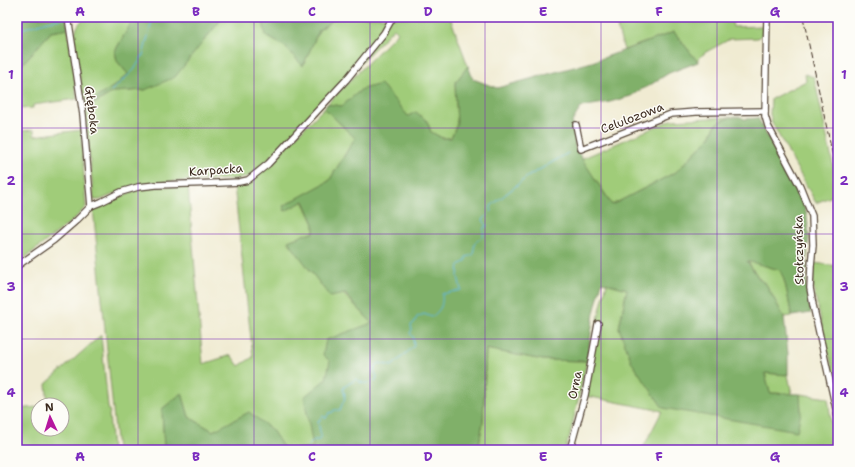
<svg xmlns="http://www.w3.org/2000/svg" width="855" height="467" viewBox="0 0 855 467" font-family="'Shantell Sans',sans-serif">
<rect width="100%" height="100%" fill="#fdfcf7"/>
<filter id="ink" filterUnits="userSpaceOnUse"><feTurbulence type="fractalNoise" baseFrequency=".025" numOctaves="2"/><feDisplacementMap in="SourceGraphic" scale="8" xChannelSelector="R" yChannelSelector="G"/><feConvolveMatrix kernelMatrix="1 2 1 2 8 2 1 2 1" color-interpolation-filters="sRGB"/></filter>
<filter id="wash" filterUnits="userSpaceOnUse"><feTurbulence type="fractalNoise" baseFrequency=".012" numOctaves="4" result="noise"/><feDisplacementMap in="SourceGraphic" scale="16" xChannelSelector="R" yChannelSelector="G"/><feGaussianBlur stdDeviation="0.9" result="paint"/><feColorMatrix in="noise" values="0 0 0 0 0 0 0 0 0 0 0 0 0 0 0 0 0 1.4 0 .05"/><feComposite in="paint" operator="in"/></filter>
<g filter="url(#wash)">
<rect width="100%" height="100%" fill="#f0ebd2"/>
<g fill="#a0cc79" stroke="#6e7b4c">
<path d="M87 17H134L130 25 115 51 117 61 128 74 117 84 84 106 74 37C76 27 79 22 87 17Z"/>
<path d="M223 17H262L267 36 284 46 303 65 319 30 337 17H450L468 66 455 83 457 124 452 138H442L431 132 427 121 408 117 362 89 342 106 327 104 398 32 394 28 257 171 247 177 236 179 155 182 124 190 100 200H94L85 115 88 108 113 92 145 90 200 45Z"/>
<path d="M614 17H731L733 27 763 26 762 34 758 38 730 39 706 52 700 57 698 62 674 32 624 50Z"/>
<path d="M68 29 77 99 33 105V108L17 109V70L51 32Z"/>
<path d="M805 74 814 77 838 188 837 194 816 203 772 123 770 114 771 99 806 81Z"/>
<path d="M324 108 355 138 329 181 284 206 285 211 303 201 314 224V233L306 234 289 241 364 314 467 201 579 153 392 450H207L216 429 213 431 189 417 182 393 162 409 164 450H117L93 208 136 190 156 187 188 186 203 364 231 355 239 366 253 357 234 185 246 184 256 177Z"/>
<path d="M731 117 717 123 713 130 710 137 676 172 612 205 606 195 581 159 671 120Z"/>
<path d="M34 130V136L81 130 86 207 72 221 17 264V131Z"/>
<path d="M747 260 780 270C787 284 788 301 792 316L784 317 766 284 760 280Z"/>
<path d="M814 263 838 266V400L835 380 813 287Z"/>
<path d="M607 283 627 289 619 328 801 412 800 394 828 398 835 450H642L662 411 586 396 599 314Z"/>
<path d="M101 335 108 407 110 413 109 414 112 450H17V409L38 407V429H62V405H48L46 384Z"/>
<path d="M486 349 543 360 587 361 570 435 565 450H478L483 421Z"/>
<path d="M765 373 788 375 792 394 770 393Z"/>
</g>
<g fill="#80b069" stroke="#5e6d44">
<path d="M19 17H66L68 29 51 32 17 70V19Z"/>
<path d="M134 17H223L175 77 145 90 113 92 88 107 85 115 84 106 117 84 128 74 117 61 115 51 130 25Z"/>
<path d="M262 17H337L319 30 303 66 284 46 266 36Z"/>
<path d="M674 32 698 62 669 73 647 87 640 90 631 96 610 102 581 107 572 122 575 143V148L612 205 676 172 710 137 713 130 717 123 731 117H741L744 119 758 118 784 169 803 202 807 216 809 237 807 254 806 285 811 313 792 316C788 301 787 284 780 270L747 261 760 280 766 284 784 317 788 354V375L765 373 770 393 800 394 801 412 797 431 663 408 632 363 619 328 627 289 602 282 594 313 587 361 543 360 486 349 483 421 478 450H291L313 447 304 397 326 379 330 361 323 355 326 340 372 323 345 294 330 297 288 241 306 234 314 233V224L304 201 285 211 283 206 329 181 355 138 324 108 327 104 342 106 362 89 381 84 408 116 416 112 427 121 431 132 442 138H451L457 124 455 83 468 66 473 79 497 88 592 62Z"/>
<path d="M182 393 189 417 213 431 249 412 272 430 285 450H164L162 409Z"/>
</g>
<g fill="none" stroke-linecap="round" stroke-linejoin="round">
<g stroke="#5db6db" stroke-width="1">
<path d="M71 18 75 17"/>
<path d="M18 30 48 21 66 18"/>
<path d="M111 91 134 70 143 55 153 17"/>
<path d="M306 450 309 445 314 440H319L321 436 318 422 323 416 326 418 329 413 333 412 334 410H340C342 402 348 398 343 390L344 387 356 379C363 385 368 384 376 380L377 376 374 372 376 366 379 363 392 366 414 346 413 337 410 333 412 330 411 325 414 323 417 317 424 314 432 317C441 309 443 306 442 294L461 290 458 276 459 265 466 261V257L473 255 475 242 483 237 484 227 487 226 483 220 491 211V206L527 177 568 153"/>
</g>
</g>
</g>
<g filter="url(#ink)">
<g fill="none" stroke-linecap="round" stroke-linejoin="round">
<defs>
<g id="minor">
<path d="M68 17 83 115 91 206"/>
<path d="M767 17 765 116 768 126 800 186 812 216 813 245 811 266 810 288 813 305 838 418"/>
<path d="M576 125 581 149 671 114 696 112 765 111"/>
<path d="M17 266 54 240 77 220 91 206 101 202 121 192 138 187 156 185 219 183 239 182 248 180 268 164 346 80 384 33 393 17"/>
<path d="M570 450 585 395 598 324"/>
</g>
</defs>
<use href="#minor" stroke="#564739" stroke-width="8"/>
<use href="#minor" stroke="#fff" stroke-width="5.5"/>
<path stroke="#3b2a1e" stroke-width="1" stroke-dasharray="6 3" stroke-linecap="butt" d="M803 17 838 180"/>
</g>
</g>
<path fill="none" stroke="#7b2cbf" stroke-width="1" stroke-opacity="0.55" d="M138 17V450M254 17V450M370 17V450M485 17V450M601 17V450M717 17V450M17 128H838M17 234H838M17 339H838"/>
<g text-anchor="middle" stroke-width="3" stroke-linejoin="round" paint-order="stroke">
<g font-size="12" fill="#3b2a1e" stroke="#fdfcf7">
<text transform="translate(92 110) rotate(83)" y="4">Głęboka</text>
<text transform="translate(632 118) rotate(-21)" y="4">Celulozowa</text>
<text transform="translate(216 170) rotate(-4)" y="4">Karpacka</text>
<text transform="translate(799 250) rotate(-91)" y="4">Stołczyńska</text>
<text transform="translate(575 385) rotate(-78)" y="4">Orna</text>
</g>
</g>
<rect width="855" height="467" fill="none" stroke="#fdfcf7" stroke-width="44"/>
<g transform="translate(50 417) rotate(356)"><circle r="19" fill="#fdfcf7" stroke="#afa8a0"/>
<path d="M0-3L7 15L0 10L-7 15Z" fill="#b5179e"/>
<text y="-6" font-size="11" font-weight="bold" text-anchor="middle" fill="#3b2a1e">N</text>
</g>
<rect x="22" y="22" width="811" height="423" fill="none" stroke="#7b2cbf" stroke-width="1.5"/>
<g font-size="13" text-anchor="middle" font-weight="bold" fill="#7b2cbf">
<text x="80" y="16">A</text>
<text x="196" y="16">B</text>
<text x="312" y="16">C</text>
<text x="428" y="16">D</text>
<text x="543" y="16">E</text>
<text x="659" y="16">F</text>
<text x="775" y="16">G</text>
<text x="11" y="79">1</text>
<text x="844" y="79">1</text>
<text x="11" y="185">2</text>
<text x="844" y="185">2</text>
<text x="11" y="291">3</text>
<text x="844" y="291">3</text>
<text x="11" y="397">4</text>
<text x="844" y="397">4</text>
<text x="80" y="461">A</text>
<text x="196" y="461">B</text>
<text x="312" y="461">C</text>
<text x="428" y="461">D</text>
<text x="543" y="461">E</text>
<text x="659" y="461">F</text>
<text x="775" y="461">G</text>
</g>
</svg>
